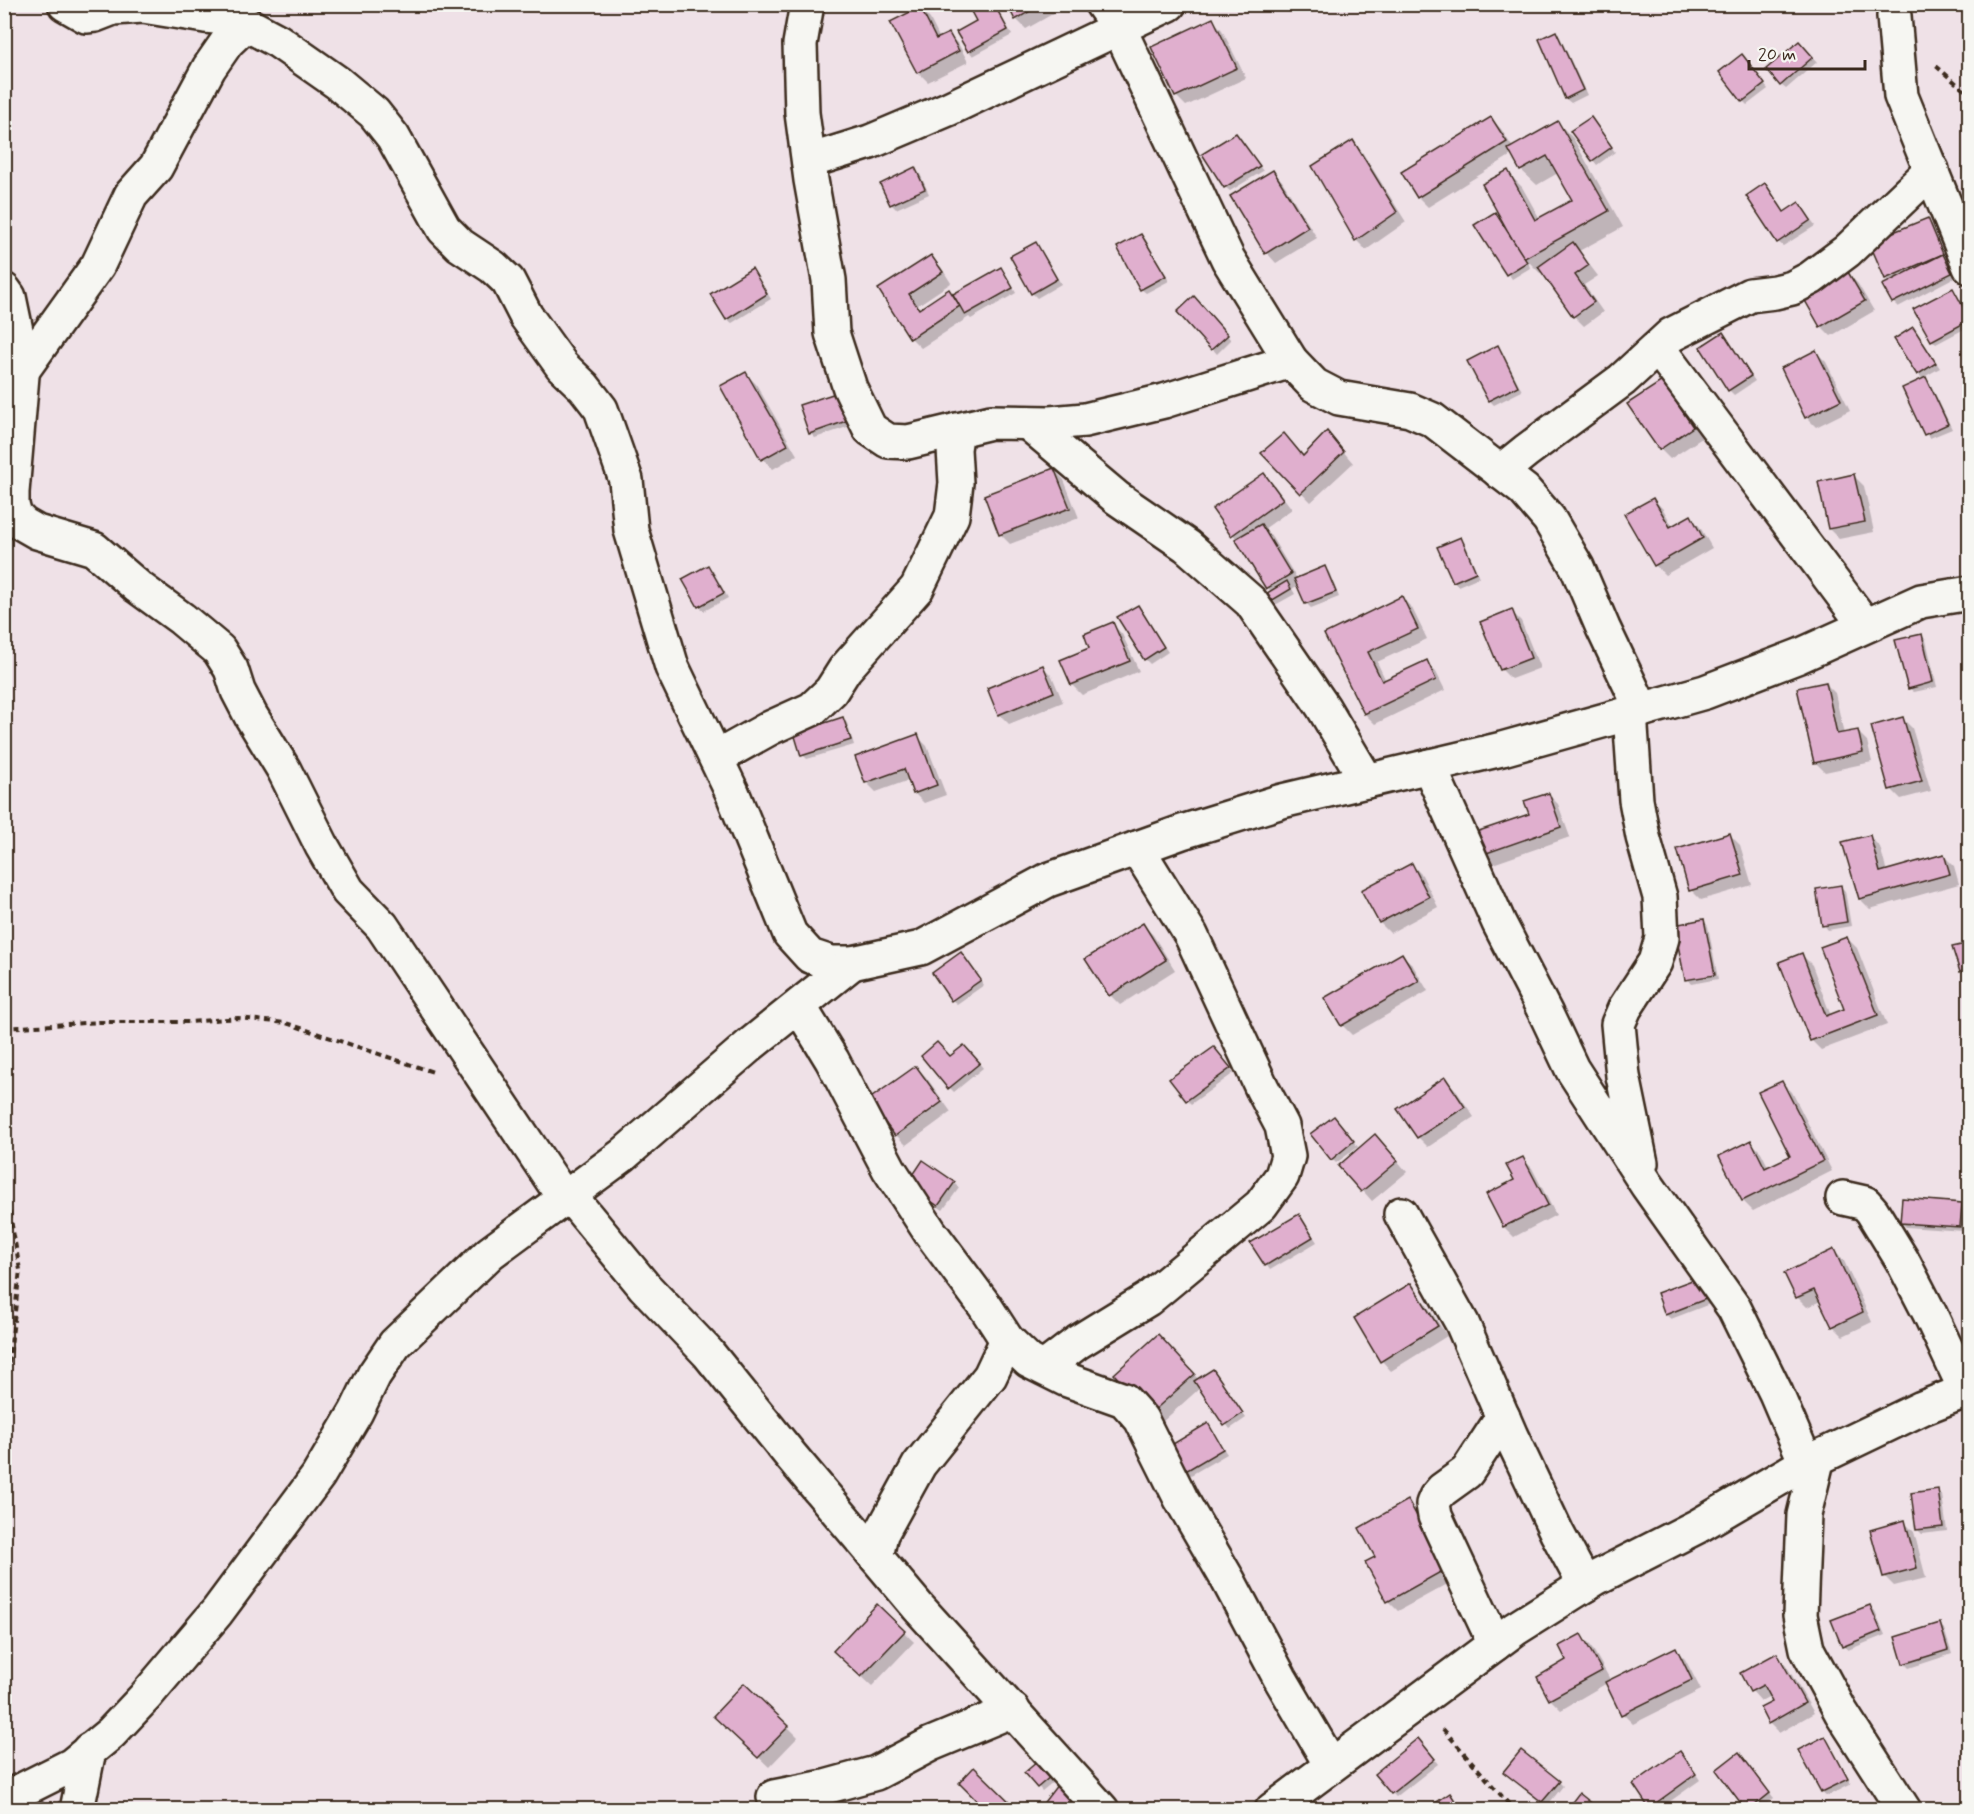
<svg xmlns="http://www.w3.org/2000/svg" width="1974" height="1814" viewBox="0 0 1974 1814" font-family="Mynerve,sans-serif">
<rect width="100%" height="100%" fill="#efe1e7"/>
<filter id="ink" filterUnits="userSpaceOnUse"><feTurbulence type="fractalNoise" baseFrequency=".0167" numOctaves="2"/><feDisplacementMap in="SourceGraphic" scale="12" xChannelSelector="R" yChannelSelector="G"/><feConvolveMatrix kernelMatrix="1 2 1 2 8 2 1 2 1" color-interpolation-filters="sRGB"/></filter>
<g filter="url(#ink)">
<g fill="#0003">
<path d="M970 4H995L1012 35 973 56 969 51 978 22Z"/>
<path d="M1008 4H1064L1065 7 1026 29 1016 19Z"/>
<path d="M920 9 930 19 940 39 949 35 959 45 968 62 928 82 918 72Z"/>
<path d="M1213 20 1222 30 1246 78 1186 106 1176 96Z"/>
<path d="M1556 33 1560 37 1587 95 1571 103 1566 99 1541 40Z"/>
<path d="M1804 47 1817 62 1786 89 1781 85Z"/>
<path d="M1746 61 1768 89 1747 105 1743 101Z"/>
<path d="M1491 119 1501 129 1513 148 1558 123 1573 138 1623 227 1579 251 1598 276 1584 285 1603 312 1584 326 1574 316 1543 271 1540 273 1528 261 1530 268 1512 279 1476 226 1506 230 1508 229 1507 172 1522 187 1540 219 1574 201 1558 173 1537 185 1521 170 1513 154 1428 207 1418 197 1403 173Z"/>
<path d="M1595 124 1615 152 1597 165 1593 160Z"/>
<path d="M1240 140 1263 171 1230 191 1225 187Z"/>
<path d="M1352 142 1362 152 1406 222 1366 250 1356 240 1314 166Z"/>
<path d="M915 169 920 174 929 194 896 209 891 204 882 185Z"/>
<path d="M1273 171 1282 181 1317 238 1276 263 1267 253Z"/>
<path d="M1769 190 1785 213 1799 204 1815 226 1783 246 1778 242Z"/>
<path d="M1927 219 1937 229 1952 264 1949 265 1955 277 1898 307 1893 302 1891 282 1886 278Z"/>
<path d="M1141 235 1146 240 1169 281 1146 293 1141 289Z"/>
<path d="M1036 244 1040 248 1061 284 1037 298 1032 293Z"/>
<path d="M931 257 941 267 951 283 918 305 921 309 949 291 953 295 1001 269 1005 273 1016 293 971 319 969 317 921 348 911 338 880 290Z"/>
<path d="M752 270 771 299 732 323 727 319Z"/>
<path d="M1848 274 1858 284 1874 311 1831 336 1821 326Z"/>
<path d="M1953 290 1957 294 1970 316V326L1936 344 1932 340Z"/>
<path d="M1199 303 1231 340 1217 354 1180 312Z"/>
<path d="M1913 329 1940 368 1924 377 1930 383 1952 429 1930 438 1926 434 1923 379 1918 374Z"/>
<path d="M1723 334 1755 381 1734 395 1729 390Z"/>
<path d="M1497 347 1502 351 1522 391 1494 405 1489 400Z"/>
<path d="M1816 352 1826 362 1850 410 1816 427 1806 417Z"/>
<path d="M746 374 756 384 797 455 773 469 763 459Z"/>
<path d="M1662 383 1672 393 1702 438 1670 459 1660 449Z"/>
<path d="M839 393 853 425 815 438 810 433Z"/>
<path d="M1284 435 1304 457 1336 443 1353 463 1311 502 1263 453Z"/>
<path d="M1054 470 1064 480 1079 518 1010 544 1000 534Z"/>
<path d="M1264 475 1274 485 1292 509 1264 529 1271 536 1297 579 1325 568 1329 572 1339 597 1311 608 1306 603 1298 585 1292 589 1295 594 1277 604 1273 600 1271 592 1239 542 1214 510Z"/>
<path d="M1854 476 1864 486 1874 532 1839 539 1829 529Z"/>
<path d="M1653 499 1663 509 1673 527 1691 517 1700 527 1712 548 1665 575 1655 565Z"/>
<path d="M1460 539 1465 543 1479 577 1458 586 1454 581Z"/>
<path d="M708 567 713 571 728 598 704 611 699 606 684 580Z"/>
<path d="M1402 598 1412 608 1427 639 1377 662 1386 681 1426 662 1436 672 1445 690 1375 724 1365 714 1326 634Z"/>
<path d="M1138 607 1168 652 1150 664 1145 659Z"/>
<path d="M1511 611 1521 621 1540 668 1511 679 1501 669Z"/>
<path d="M1112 624 1122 634 1139 671 1082 695 1072 685 1062 661 1091 648Z"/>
<path d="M1921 635 1926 640 1937 687 1914 692 1909 688Z"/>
<path d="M1042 666 1052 676 1063 702 1009 724 999 714Z"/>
<path d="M1825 683 1835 693 1844 734 1857 731 1867 741 1872 762 1825 772 1815 762Z"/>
<path d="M1902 718 1912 728 1931 791 1901 799 1891 789Z"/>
<path d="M842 719 847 723 854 745 807 759 803 755Z"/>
<path d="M917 736 927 746 946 795 924 803 914 793 909 780 876 792 866 782Z"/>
<path d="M1548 794 1558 804 1570 837 1490 865 1472 835 1531 815Z"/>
<path d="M1730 835 1740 845 1752 885 1701 900 1691 890Z"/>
<path d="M1870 837 1880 847 1887 872 1944 856 1954 866 1959 884 1870 909 1860 899Z"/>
<path d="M1412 865 1422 875 1438 907 1390 933 1380 923Z"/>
<path d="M1840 886 1845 891 1851 926 1828 930 1824 925Z"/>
<path d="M1704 921 1708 926 1718 979 1691 984 1687 979Z"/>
<path d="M1143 925 1153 935 1175 970 1120 1005 1110 995Z"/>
<path d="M1847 938 1857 948 1887 1025 1821 1050 1811 1040 1802 955 1812 965 1831 1016 1846 1010Z"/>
<path d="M1970 944V975L1966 976 1961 971Z"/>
<path d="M1402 955 1412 964 1428 991 1352 1035 1342 1025Z"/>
<path d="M965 959 984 985 957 1004 952 1000Z"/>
<path d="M969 1051 983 1068 954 1092 950 1088V1058Z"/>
<path d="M1218 1053 1234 1073 1191 1104 1187 1100Z"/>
<path d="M916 1067 926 1077 951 1112 906 1145 896 1135Z"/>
<path d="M1445 1079 1455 1089 1474 1117 1428 1147 1418 1137Z"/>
<path d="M1782 1082 1792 1092 1832 1171 1753 1211 1743 1201 1751 1142 1761 1152 1769 1168 1792 1157Z"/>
<path d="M1338 1122 1358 1147 1336 1163 1332 1159Z"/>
<path d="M1385 1146 1407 1172 1372 1201 1341 1166Z"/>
<path d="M1522 1158 1532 1168 1556 1215 1514 1237 1504 1227 1488 1195 1516 1180Z"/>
<path d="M954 1183 959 1188 943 1210 913 1189Z"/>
<path d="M1961 1204 1966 1209 1964 1231 1906 1227 1901 1222Z"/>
<path d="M1303 1221 1317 1242 1270 1270 1252 1244Z"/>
<path d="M1834 1251 1844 1261 1872 1322 1843 1336 1833 1326 1821 1301 1807 1307 1797 1297Z"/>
<path d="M1703 1278 1715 1302 1671 1319 1666 1315Z"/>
<path d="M1410 1285 1420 1295 1447 1336 1391 1371 1382 1361Z"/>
<path d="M1168 1346 1199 1380 1217 1376 1246 1418 1230 1429 1200 1388 1161 1423 1116 1374Z"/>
<path d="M1208 1425 1227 1454 1184 1479 1180 1474Z"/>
<path d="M1937 1491 1942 1495 1947 1531 1922 1534 1918 1530Z"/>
<path d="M1407 1502 1417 1512 1455 1580 1398 1611 1388 1601 1377 1557Z"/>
<path d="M1904 1522 1914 1532 1926 1578 1894 1586 1884 1576Z"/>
<path d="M877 1606 914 1642 872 1686 845 1661Z"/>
<path d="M1870 1606 1875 1611 1885 1635 1848 1650 1843 1646Z"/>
<path d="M1940 1625 1944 1629 1952 1654 1909 1668 1905 1664 1897 1638Z"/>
<path d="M1581 1636 1591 1646 1611 1681 1675 1649 1685 1659 1701 1690 1633 1724 1623 1714 1607 1683 1561 1710 1551 1700 1539 1677 1568 1661Z"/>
<path d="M1777 1655 1786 1665 1814 1713 1779 1733 1769 1723 1774 1702 1770 1696 1761 1701 1752 1691 1742 1674Z"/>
<path d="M725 1725 788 1727 798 1737 769 1767Z"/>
<path d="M1824 1738 1829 1742 1851 1784 1827 1796 1822 1792 1800 1750Z"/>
<path d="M1423 1745 1438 1764 1396 1797 1392 1793Z"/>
<path d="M1684 1757 1700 1780 1658 1810H1653L1651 1807Z"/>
<path d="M1743 1759 1774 1798 1759 1810H1748Z"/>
<path d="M1026 1773 1060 1776 1042 1791Z"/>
<path d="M1510 1776 1559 1782 1563 1786 1547 1806Z"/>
</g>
<g fill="#e0afce" stroke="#3b2a1e" stroke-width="1.5">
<path d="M967 4H994L1008 30 968 52 956 32 976 21Z"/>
<path d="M1007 4H1042L1015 20Z"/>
<path d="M920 7 936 39 949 33 959 51 917 73 890 22Z"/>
<path d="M1213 18 1237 68 1175 97 1151 47Z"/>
<path d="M1556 31 1583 90 1565 99 1539 39Z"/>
<path d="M1799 41 1813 57 1780 86 1766 69Z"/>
<path d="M1742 54 1765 84 1742 102 1719 72Z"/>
<path d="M1491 117 1507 142 1417 198 1401 172Z"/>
<path d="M1591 117 1612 147 1592 161 1570 131Z"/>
<path d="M1558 121 1609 211 1523 259 1482 184 1508 170 1535 220 1572 200 1547 156 1520 171 1508 149Z"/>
<path d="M1236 133 1260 166 1224 188 1202 154Z"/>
<path d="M1353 140 1397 212 1355 241 1312 166Z"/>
<path d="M915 167 925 189 890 205 880 184Z"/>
<path d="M1273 170 1308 227 1265 254 1230 196Z"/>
<path d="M1765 183 1784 212 1799 202 1811 220 1777 243 1746 196Z"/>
<path d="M1495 212 1527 262 1506 275 1474 225Z"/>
<path d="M1928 218 1943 254 1885 279 1869 242Z"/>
<path d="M1141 234 1166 276 1140 290 1117 247Z"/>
<path d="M1036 242 1057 279 1031 294 1010 256Z"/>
<path d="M1573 242 1589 265 1575 275 1594 302 1573 317 1538 267Z"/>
<path d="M1943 254 1952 273 1892 303 1882 285Z"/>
<path d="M931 255 943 272 909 294 919 309 949 289 960 306 910 339 878 289Z"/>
<path d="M1001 267 1013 288 965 315 953 294Z"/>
<path d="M752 268 767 294 726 320 710 294Z"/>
<path d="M1848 272 1865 301 1820 327 1803 297Z"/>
<path d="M1953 288 1970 320 1931 341 1913 309Z"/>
<path d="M1194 296 1228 335 1211 350 1177 312Z"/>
<path d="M1913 327 1936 363 1917 375 1894 339Z"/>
<path d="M1723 332 1751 376 1728 391 1700 347Z"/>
<path d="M1498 345 1518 386 1488 401 1467 361Z"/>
<path d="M1816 350 1841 400 1805 418 1781 368Z"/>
<path d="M746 372 788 445 761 460 720 386Z"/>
<path d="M1926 377 1948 424 1924 435 1902 388Z"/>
<path d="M1662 381 1693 427 1659 450 1627 404Z"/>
<path d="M839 392 849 420 809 434 799 405Z"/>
<path d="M1327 431 1344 452 1300 494 1261 453 1284 433 1303 456Z"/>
<path d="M1054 468 1070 508 999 535 984 495Z"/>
<path d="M1264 473 1283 499 1231 536 1212 509Z"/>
<path d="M1854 474 1865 522 1828 529 1818 482Z"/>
<path d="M1653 498 1670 527 1691 515 1703 538 1654 566 1624 514Z"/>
<path d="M1261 524 1291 574 1266 589 1235 539Z"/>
<path d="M1461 537 1476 572 1453 582 1437 547Z"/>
<path d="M708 565 724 593 698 607 682 579Z"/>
<path d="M1325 566 1336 592 1305 604 1294 579Z"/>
<path d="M1287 581 1291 589 1271 601 1267 593Z"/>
<path d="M1402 596 1418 629 1368 652 1382 681 1427 660 1436 680 1364 714 1324 634Z"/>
<path d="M1138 605 1164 647 1144 660 1117 617Z"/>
<path d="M1512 609 1531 658 1500 670 1480 622Z"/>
<path d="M1113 622 1130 661 1071 685 1060 660 1089 648 1084 634Z"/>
<path d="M1922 634 1933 682 1908 689 1895 640Z"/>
<path d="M1043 665 1054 692 998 715 987 688Z"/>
<path d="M1826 682 1837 734 1858 730 1863 752 1814 763 1797 688Z"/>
<path d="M843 717 851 740 801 756 794 733Z"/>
<path d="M1903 717 1922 781 1889 790 1871 726Z"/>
<path d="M918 734 937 785 913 794 904 769 865 783 855 757Z"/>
<path d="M1549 793 1561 827 1478 856 1470 834 1529 814 1524 801Z"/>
<path d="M1730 833 1743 875 1689 891 1677 849Z"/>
<path d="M1870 835 1880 872 1944 854 1950 874 1859 899 1842 842Z"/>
<path d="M1412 863 1429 897 1379 923 1361 890Z"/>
<path d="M1841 885 1847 922 1822 926 1816 889Z"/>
<path d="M1704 919 1715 975 1685 980 1674 925Z"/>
<path d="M1143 923 1166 960 1109 996 1085 959Z"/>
<path d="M1847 937 1878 1015 1810 1041 1779 962 1802 953 1826 1016 1844 1009 1820 947Z"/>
<path d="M1970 943V969L1960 972 1952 947Z"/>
<path d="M961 952 981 980 951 1001 932 973Z"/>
<path d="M1402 953 1419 981 1341 1026 1324 998Z"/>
<path d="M937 1042 950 1056 964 1045 980 1063 948 1089 921 1056Z"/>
<path d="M1214 1047 1231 1068 1186 1101 1169 1079Z"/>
<path d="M916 1066 942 1102 895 1136 868 1100Z"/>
<path d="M1445 1077 1465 1107 1417 1138 1397 1109Z"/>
<path d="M1782 1081 1823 1161 1742 1201 1719 1156 1751 1140 1765 1168 1790 1156 1758 1092Z"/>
<path d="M1334 1116 1354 1141 1331 1160 1310 1134Z"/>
<path d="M1375 1134 1398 1161 1361 1192 1338 1166Z"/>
<path d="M1523 1157 1548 1205 1503 1227 1486 1194 1514 1180 1506 1165Z"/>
<path d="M923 1160 955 1182 938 1206 907 1184Z"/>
<path d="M1902 1198 1962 1203 1960 1227 1900 1223Z"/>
<path d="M1299 1214 1313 1237 1265 1266 1250 1243Z"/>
<path d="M1834 1249 1863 1312 1832 1327 1814 1290 1796 1298 1784 1273Z"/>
<path d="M1703 1276 1711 1297 1665 1315 1657 1293Z"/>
<path d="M1411 1283 1438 1326 1380 1362 1354 1318Z"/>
<path d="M1158 1334 1195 1374 1150 1414 1114 1374Z"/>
<path d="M1213 1369 1243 1413 1224 1426 1194 1381Z"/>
<path d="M1208 1423 1223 1449 1179 1475 1163 1450Z"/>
<path d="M1938 1489 1943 1527 1916 1530 1911 1493Z"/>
<path d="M1408 1500 1446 1569 1387 1602 1365 1562 1375 1557 1359 1528Z"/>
<path d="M1905 1520 1917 1568 1883 1577 1870 1530Z"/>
<path d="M877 1604 905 1631 861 1677 833 1651Z"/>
<path d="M1870 1605 1881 1631 1842 1647 1831 1620Z"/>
<path d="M1940 1623 1948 1650 1903 1664 1895 1637Z"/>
<path d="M1581 1634 1602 1671 1549 1700 1537 1677 1566 1660 1559 1646Z"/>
<path d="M1676 1647 1692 1680 1621 1715 1605 1682Z"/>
<path d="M1777 1653 1805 1703 1768 1724 1760 1708 1772 1702 1763 1685 1750 1692 1740 1673Z"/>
<path d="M744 1683 789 1726 758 1758 713 1716Z"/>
<path d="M1825 1736 1848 1779 1821 1792 1798 1750Z"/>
<path d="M1418 1738 1435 1759 1391 1794 1374 1774Z"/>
<path d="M1521 1750 1560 1781 1542 1802 1503 1772Z"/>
<path d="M1680 1751 1696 1774 1649 1808 1633 1784Z"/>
<path d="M1739 1752 1770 1793 1749 1810H1746L1716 1770Z"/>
<path d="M1044 1756 1057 1771 1037 1788 1024 1773Z"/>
<path d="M974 1767 1018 1810H986L959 1783Z"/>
<path d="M1061 1780 1100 1810H1038Z"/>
<path d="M1450 1793 1461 1810H1439L1434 1804Z"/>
<path d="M1579 1793 1600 1810H1566Z"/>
</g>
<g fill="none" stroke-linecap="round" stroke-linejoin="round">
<defs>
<g id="street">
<path d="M65 4 86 16 95 15 113 8 143 6 205 16 237 19 278 41 338 83 374 113 393 137 444 229 460 245 493 267 508 281 526 316 562 366 584 387 601 409 626 480 631 530 672 667 732 792 790 934 810 956 831 963H852L921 948 1048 880 1182 832 1282 801 1502 749 1705 692 1799 656 1921 601 1970 593"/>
<path d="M807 4 800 44 802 113 811 180 829 280 832 333 850 388 870 429 888 441 908 442 991 422 1050 423 1085 420 1164 401 1291 361"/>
<path d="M1102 4 1119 28 1228 259 1291 361 1314 385 1339 398 1410 410 1433 420 1524 490 1549 519 1577 567 1603 628 1642 710"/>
<path d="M1894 16 1901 96 1970 267"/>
<path d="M809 161 870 142 948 109 1169 4"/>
<path d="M4 290 9 297 23 364 12 492V505L15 516 23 524 37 532 94 549 138 587 182 619 219 650 231 669 238 691 251 716 284 770 322 846 348 891 382 926 564 1198"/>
<path d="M1658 348 1865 625"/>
<path d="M22 371 98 265 131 195 156 167 209 68 227 42 246 24"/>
<path d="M1028 423 1117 498 1187 546 1251 602 1323 707 1367 781"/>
<path d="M1500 472 1526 451 1622 380 1671 335 1750 295 1775 292 1792 288 1811 278 1847 251 1932 170"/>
<path d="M1630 713 1636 800 1643 837 1660 897 1662 938 1655 962 1625 1008 1618 1024 1623 1076 1641 1163"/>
<path d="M716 758 770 728 812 709 831 691 845 669 917 588 952 516 956 483 954 449 957 430"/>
<path d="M1429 766 1499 923 1546 1014 1572 1069 1647 1185 1734 1308 1776 1393 1806 1463"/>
<path d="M799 1006 832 1060 889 1169 930 1232 985 1306 1007 1340 1029 1361 1065 1379 1124 1400 1141 1419 1181 1499 1228 1580 1280 1678 1331 1765"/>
<path d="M569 1195 644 1286 708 1353 791 1456 918 1607 1102 1810"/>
<path d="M1843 1198 1865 1203 1872 1211 1902 1260 1930 1314 1966 1391"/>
<path d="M1401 1214 1462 1323 1511 1436 1557 1533 1585 1585"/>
<path d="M1044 1368 1078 1342 1148 1299 1261 1205 1282 1176 1288 1156 1282 1126 1262 1088 1191 935 1137 848"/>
<path d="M1818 1457 1804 1515 1800 1615 1807 1649 1841 1712 1904 1810"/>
<path d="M876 1557 881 1534 919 1465 990 1376 1007 1340"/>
<path d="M1495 1644 1435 1516 1433 1504 1436 1497 1442 1490 1467 1472 1503 1417"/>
<path d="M774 1797 825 1787 876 1773 931 1744 1013 1710"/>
<path d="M4 1799 72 1765 111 1733 145 1697 217 1612 318 1476 356 1412 374 1375 395 1344 490 1253 623 1155 750 1045 852 963"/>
<path d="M77 1810 89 1750"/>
<path d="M1272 1810 1515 1629 1596 1578 1698 1526 1799 1467 1922 1408 1970 1389"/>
</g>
</defs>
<use href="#street" stroke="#3b2a1e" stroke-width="38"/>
<g stroke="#3b2a1e" stroke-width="4" stroke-dasharray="6 4.5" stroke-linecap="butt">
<path d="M1936 66 1970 95"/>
<path d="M4 895 8 929 4 945"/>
<path d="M4 1028 100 1022H189L238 1018 286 1023 436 1073"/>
<path d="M4 1181 20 1270 4 1403"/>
<path d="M1443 1729 1514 1810"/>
</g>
<use href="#street" stroke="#f6f6f2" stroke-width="33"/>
</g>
</g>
<rect width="1974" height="1814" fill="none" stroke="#f6f6f2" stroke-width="24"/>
<rect x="12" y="12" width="1950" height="1790" fill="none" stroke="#3b2a1e" stroke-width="2" filter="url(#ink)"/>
<path d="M1749 60v9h116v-9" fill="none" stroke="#3b2a1e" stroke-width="3"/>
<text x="1758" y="60" font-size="18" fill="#3b2a1e" stroke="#f6f6f2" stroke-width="4.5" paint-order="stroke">20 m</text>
</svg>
